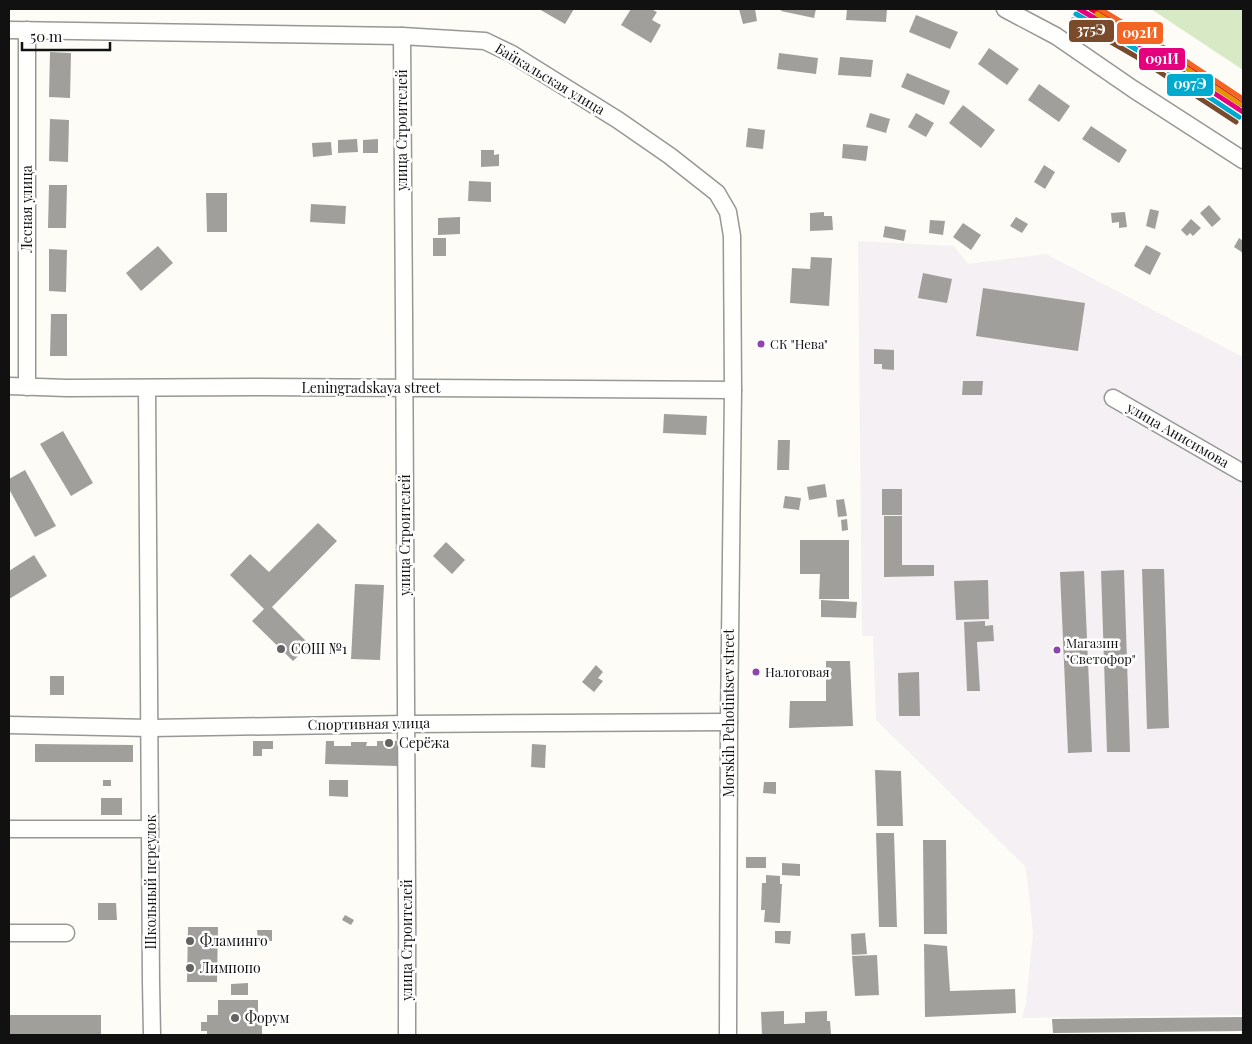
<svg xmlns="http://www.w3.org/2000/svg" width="1252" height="1044" viewBox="0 0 1252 1044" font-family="'Playfair Display',serif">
<rect width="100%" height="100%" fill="#fdfcf7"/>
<path fill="#f5f0f3" d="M858 241 954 246 968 264 1046 254 1243 357V1015L1022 1018 1026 1004 1033 933 1028 885 1025 866 876 720 873 636H862Z"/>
<path fill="#d8eac5" d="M1151 9H1243V70Z"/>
<g fill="#a19f9c">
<path d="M539 9H574L565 24Z"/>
<path d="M631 9H651L657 12 652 20 661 25 651 43 621 25Z"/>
<path d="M739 9H755L757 21 743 24Z"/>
<path d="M782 9H816L814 18 781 11Z"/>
<path d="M847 9H887L886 22 846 20Z"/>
<path d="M916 15 958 32 950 49 909 32Z"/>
<path d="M989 48 1019 69 1007 85 978 64Z"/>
<path d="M50 52 71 53 70 98 49 97Z"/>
<path d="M779 53 818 58 816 74 777 69Z"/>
<path d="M840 57 873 60 871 77 838 75Z"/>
<path d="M907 73 950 91 944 105 901 87Z"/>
<path d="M1039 84 1070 106 1059 122 1028 100Z"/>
<path d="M963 105 995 130 981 148 949 123Z"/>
<path d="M870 113 890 119 886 133 866 127Z"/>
<path d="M916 113 934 123 926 137 908 127Z"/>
<path d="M50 119 69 120 68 162 49 161Z"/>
<path d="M1091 126 1127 150 1119 163 1082 139Z"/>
<path d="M748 128 765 130 763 149 746 147Z"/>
<path d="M357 139 358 152 338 153V140Z"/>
<path d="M378 139V153H363V140Z"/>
<path d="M331 142 332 155 313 157 312 143Z"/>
<path d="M843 144 868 146 866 161 842 158Z"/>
<path d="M481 150H494V155L499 154V166L481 167Z"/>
<path d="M1044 165 1055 172 1045 189 1034 182Z"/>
<path d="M469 181 491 182V202L468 201Z"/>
<path d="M49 185H67L66 228H48Z"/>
<path d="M206 193H227V232H207Z"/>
<path d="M311 204 346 206 345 224 310 222Z"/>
<path d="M1209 205 1221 219 1212 227 1200 213Z"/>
<path d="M1150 209 1159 211 1155 229 1146 226Z"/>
<path d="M824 212V216H832L833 230 810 231V213Z"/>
<path d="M1125 212 1127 227 1119 228V222L1112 223 1111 213Z"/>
<path d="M460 217V234L438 235V218Z"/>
<path d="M1016 217 1028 224 1022 233 1010 226Z"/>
<path d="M1191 219 1201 228 1193 236 1190 233 1187 236 1181 230Z"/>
<path d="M930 220 945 221 943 235 929 233Z"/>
<path d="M963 223 981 235 971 250 953 237Z"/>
<path d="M885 226 906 230 904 241 883 237Z"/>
<rect x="433" y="238" width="13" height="18"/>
<path d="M1239 238 1243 241V253L1234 247Z"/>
<path d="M1146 245 1161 253 1150 275 1134 266Z"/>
<path d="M158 246 173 263 141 291 126 273Z"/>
<path d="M49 249 67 250 66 292 49 291Z"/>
<path d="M811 257 832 258 829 306 790 303 792 268 810 269Z"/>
<path d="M923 273 952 279 947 303 918 298Z"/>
<path d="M983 288 1085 303 1078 351 976 336Z"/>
<path d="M51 314H67V356H50Z"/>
<path d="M874 349 894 350V370L882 369V364H874Z"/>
<path d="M963 381H983L982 395H962Z"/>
<path d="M664 414 707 416 706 435 663 433Z"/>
<path d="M63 431 93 483 71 496 40 444Z"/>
<path d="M778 440H790L789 470H777Z"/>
<path d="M25 470 56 526 35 537 9 489V479Z"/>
<path d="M825 484 827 497 809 500 807 487Z"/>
<rect x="882" y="489" width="20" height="26"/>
<path d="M785 496 801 498 799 510 783 508Z"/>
<path d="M844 499 847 516 838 517 836 500Z"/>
<path d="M884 516H902V565H934V576L884 577Z"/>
<path d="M847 519 848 530 842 531 841 520Z"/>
<path d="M318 523 337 541 272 607 310 645 293 661 252 621 264 609 230 575 250 554 269 572Z"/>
<path d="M800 540H849V599H819L820 574H800Z"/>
<path d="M446 542 465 560 452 574 433 556Z"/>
<path d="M34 555 47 576 9 599V571Z"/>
<path d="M1142 569H1164L1169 728 1147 729Z"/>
<path d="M1124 570 1130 752H1107L1101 571Z"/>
<path d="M1084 571 1092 752 1068 753 1060 572Z"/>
<path d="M988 580 989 619 956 620 954 581Z"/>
<path d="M355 584 384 585 380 660 351 659Z"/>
<path d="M821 600 857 602 856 618 821 617Z"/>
<path d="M985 621V626L993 625 994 641 977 642 980 691H967L964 622Z"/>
<path d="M826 661H850L853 726 789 728 790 701H826Z"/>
<path d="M596 665 603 672 598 678 603 681 594 692 582 682Z"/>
<path d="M919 672 920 716H899L898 673Z"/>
<rect x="50" y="676" width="14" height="19"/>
<path d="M253 741H273V749H262V756H253Z"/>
<path d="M326 741H334V746H351V742H367L366 746H377V741H399L398 766 325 764Z"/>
<path d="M35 744 133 745V762H35Z"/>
<path d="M532 744 546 745 545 768 531 767Z"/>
<path d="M875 770 901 771 903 826H877Z"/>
<rect x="103" y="780" width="8" height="6"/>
<path d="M329 780H348V797L329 796Z"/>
<path d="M764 782H776V794L763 793Z"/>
<rect x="101" y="798" width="21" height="17"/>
<path d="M876 833H894L897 927H879Z"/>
<path d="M923 840H946L947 934H924Z"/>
<rect x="746" y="857" width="20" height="11"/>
<path d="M782 863 800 864V876L782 875Z"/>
<path d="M766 875 780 876V884H782L780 923 764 922 765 910H761L762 883H766Z"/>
<path d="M98 903H116L117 920H98Z"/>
<path d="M345 915 354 920 351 925 342 920Z"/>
<path d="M188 927H218L217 982H187Z"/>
<path d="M257 930H272V941H258Z"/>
<path d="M775 931H791L790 944 775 943Z"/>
<path d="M865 933 867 954 852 955 851 934Z"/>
<path d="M924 944 947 946 950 991 1015 989 1016 1013 925 1017Z"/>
<path d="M877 955 879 995 855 996 852 956Z"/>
<path d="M248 983V995H231V984Z"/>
<path d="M218 1000H258V1015H262V1035H207V1031H201V1022H207V1015H218Z"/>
<path d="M784 1011V1024L805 1023V1012L827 1011V1021H830L831 1035H762L761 1012Z"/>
<rect x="9" y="1015" width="92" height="20"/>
<path d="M1243 1017V1031L1053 1033 1052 1019Z"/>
</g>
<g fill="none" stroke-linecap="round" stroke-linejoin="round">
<defs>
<g id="minor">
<path d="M1005 9 1056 36 1133 89 1243 160"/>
<path d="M9 30 402 36 485 41 512 54 618 120 670 156 717 193 728 212 732 236 733 390 729 722 728 1035"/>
<path d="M402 36C404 369 408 702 407 1035"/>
<path d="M9 386 67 388 259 387 733 390"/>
<path d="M27 387V30"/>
<path d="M147 388 151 982 152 1035"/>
<path d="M1113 398 1243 473"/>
<path d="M9 725 150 728 407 724 729 722"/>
<path d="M9 829H150"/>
<path d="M9 933H66"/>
</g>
</defs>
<use href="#minor" stroke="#979795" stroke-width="19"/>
<use href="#minor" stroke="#fffffe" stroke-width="16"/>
<defs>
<path id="rail-1" d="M1079 9 1142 46 1243 112"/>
<path id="rail-2" d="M1076 14 1139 51 1239 117"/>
<path id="rail-3" d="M1091 9 1166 53 1243 105"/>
<path id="rail-4" d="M1073 20 1135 56 1236 122"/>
<path id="rail-5" d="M1100 9 1189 63 1243 99"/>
<path id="rail-6" d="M1097 14 1186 68 1240 104"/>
</defs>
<use href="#rail-1" stroke="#fff" stroke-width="9"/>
<use href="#rail-2" stroke="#fff" stroke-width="9"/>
<use href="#rail-3" stroke="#fff" stroke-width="9"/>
<use href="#rail-4" stroke="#fff" stroke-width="9"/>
<use href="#rail-5" stroke="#fff" stroke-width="9"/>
<use href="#rail-6" stroke="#fff" stroke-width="9"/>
<use href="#rail-1" stroke="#e5007d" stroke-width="5"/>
<use href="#rail-2" stroke="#00a9ce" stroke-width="5"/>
<use href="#rail-3" stroke="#e4002b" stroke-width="5"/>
<use href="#rail-4" stroke="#7a4b2a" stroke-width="5"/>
<use href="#rail-5" stroke="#f26522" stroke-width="5"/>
<use href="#rail-6" stroke="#e09702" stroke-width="5"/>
</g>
<g fill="#8e44ad" stroke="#fff" stroke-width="2">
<circle cx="761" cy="344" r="4.5"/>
<circle cx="1057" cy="650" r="4.5"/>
<circle cx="756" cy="672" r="4.5"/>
</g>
<g fill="#646362" stroke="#fff" stroke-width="2">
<circle cx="281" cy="649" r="5"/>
<circle cx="389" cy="743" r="5"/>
<circle cx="190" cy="941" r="5"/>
<circle cx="190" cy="968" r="5"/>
<circle cx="235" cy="1018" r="5"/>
</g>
<g text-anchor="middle" stroke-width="5" stroke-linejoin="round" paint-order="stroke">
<g font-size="13" fill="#111" stroke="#fff" text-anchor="start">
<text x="770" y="349">СК "Нева"</text>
<text x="1066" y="648">Магазин<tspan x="1066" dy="16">"Светофор"</tspan></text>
<text x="765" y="677">Налоговая</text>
</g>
<g font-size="14" fill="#111" stroke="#fff">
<text transform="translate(550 79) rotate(31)" y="5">Байкальская улица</text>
<text transform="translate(402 130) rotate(-90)" y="5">улица Строителей</text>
<text transform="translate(27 209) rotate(-90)" y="5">Лесная улица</text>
<text x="371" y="393">Leningradskaya street</text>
<text transform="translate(1178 435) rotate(30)" y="5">улица Анисимова</text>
<text transform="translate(405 535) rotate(-90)" y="5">улица Строителей</text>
<text transform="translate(729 713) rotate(-90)" y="5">Morskih Pehotintsev street</text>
<text transform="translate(369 724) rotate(-1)" y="5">Спортивная улица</text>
<text transform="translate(151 882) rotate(-90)" y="5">Школьный переулок</text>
<text transform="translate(407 940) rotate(-90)" y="5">улица Строителей</text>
</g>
<g font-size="14" fill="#111" stroke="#fff" text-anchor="start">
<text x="291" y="654">СОШ №1</text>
<text x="399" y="748">Серёжа</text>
<text x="200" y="946">Фламинго</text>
<text x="200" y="973">Лимпопо</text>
<text x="245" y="1023">Форум</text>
</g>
</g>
<g stroke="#fff" stroke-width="2">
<rect x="1068" y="19" width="47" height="24" rx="5" fill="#7a4b2a"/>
<rect x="1116" y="21" width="48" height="24" rx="5" fill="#f26522"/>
<rect x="1138" y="47" width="48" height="24" rx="5" fill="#e5007d"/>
<rect x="1166" y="73" width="48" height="24" rx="5" fill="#00a9ce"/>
</g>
<g font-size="14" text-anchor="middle" font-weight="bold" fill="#fff">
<text x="1091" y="35">375Э</text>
<text x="1140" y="38">092И</text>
<text x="1162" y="64">091И</text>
<text x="1190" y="89">097Э</text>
</g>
<rect width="1252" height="1044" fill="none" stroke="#111111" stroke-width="20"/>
<path d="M22 42v8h88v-8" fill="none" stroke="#111111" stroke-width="2.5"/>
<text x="30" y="42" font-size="15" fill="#111111" stroke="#ffffff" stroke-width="4" paint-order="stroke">50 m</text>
</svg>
